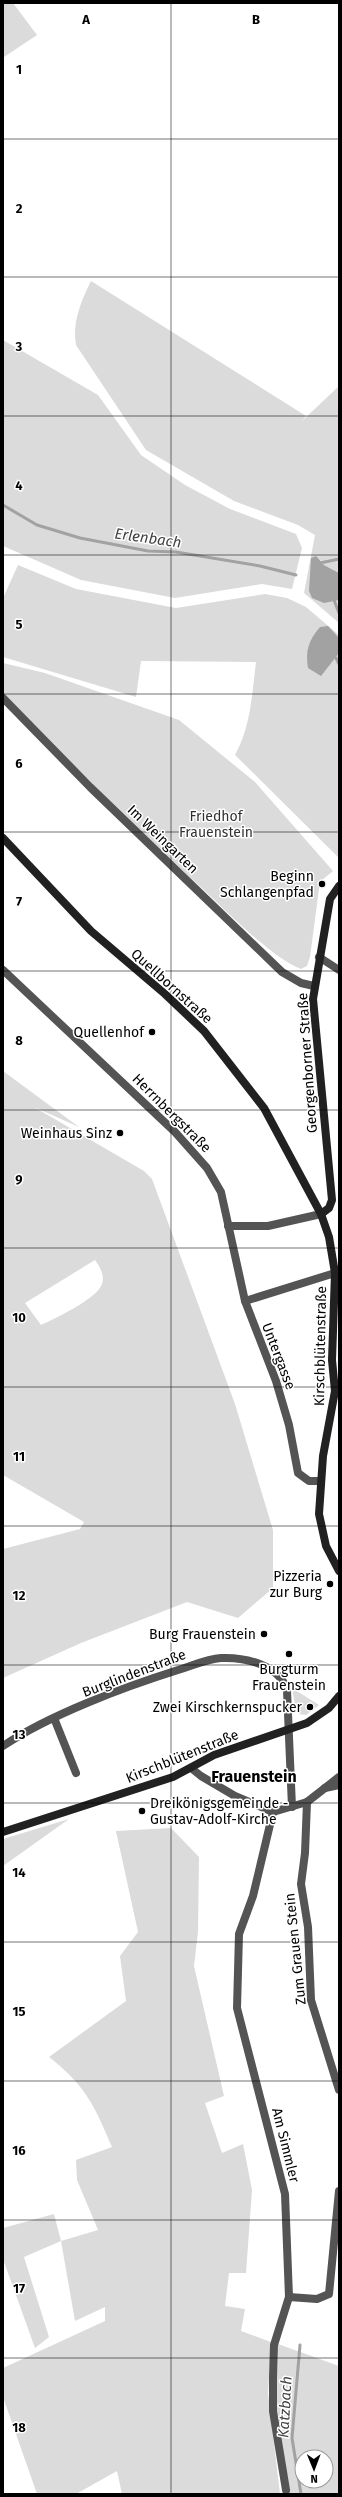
<svg xmlns="http://www.w3.org/2000/svg" width="342" height="2497" viewBox="0 0 342 2497" font-family="'Fira Sans',sans-serif">
<rect width="100%" height="100%" fill="#fff"/>
<g fill="#dbdbdb" fill-rule="evenodd">
<path d="M4 3H13L37 35 4 57Z"/>
<path d="M91 281 306 416 302 421 339 386V573L324 565 321 560 310 578 334 600H339V623L304 593 315 535 298 525 234 501 146 450 76 345C72 323 81 301 91 281Z"/>
<path d="M3 340 98 395 141 455 185 485 230 509 296 534 302 548 292 589 262 584 175 598 81 580 3 546V451L7 453 3 451Z"/>
<path d="M18 565 76 589 176 608 265 594 287 598 306 607 339 635V858L235 755C251 726 252 694 256 662L141 661 136 697 3 657V598Z"/>
<path d="M3 663 45 673 179 720 255 782 333 871 321 881 319 889 310 957 307 966 301 969C274 959 229 914 207 893 137 829 70 762 3 695Z"/>
<path d="M3 1071 79 1127 34 1107 144 1171 152 1179 235 1404 273 1530V1588L238 1618 187 1602 81 1643 3 1678V1549L80 1529 84 1522 3 1475ZM95 1260C100 1267 106 1277 101 1286 94 1300 56 1318 41 1325L25 1303Z"/>
<path d="M292 1688 319 1705 306 1715 299 1714 296 1710Z"/>
<path d="M69 1819 3 1866V1839Z"/>
<path d="M171 1828 199 1857 198 1932 194 1966 224 2096 205 2103 222 2153 243 2144 252 2190 246 2273H229L225 2306 245 2309 241 2331 271 2342 268 2393 280 2494H122L117 2471 76 2494H37L3 2397V2368L105 2321V2307L75 2321 61 2241 24 2257 49 2337 35 2348 3 2259V2228L54 2214 61 2241 98 2230 77 2180 76 2160 112 2147C94 2105 86 2086 49 2057L126 2001 120 1956 138 1932 116 1831Z"/>
<path d="M278 2344 339 2366V2494H289L276 2404ZM302 2457H326V2481H302Z"/>
</g>
<g fill="#a2a2a2">
<path d="M316 556 324 565 339 573V600L324 603 312 598 309 591 311 558Z"/>
<path d="M328 626 339 638V653L321 676 308 668C305 650 309 640 320 627Z"/>
</g>
<g fill="none" stroke-linecap="round" stroke-linejoin="round">
<g stroke="#a2a2a2" stroke-width="3">
<path d="M3 505 37 525 80 538 148 551 176 552 260 566 296 575"/>
<path d="M320 563 339 559"/>
<path d="M334 600 339 613"/>
<path d="M336 658 339 664"/>
<path d="M300 2345 292 2438 301 2494"/>
</g>
<g stroke="#545454" stroke-width="8">
<path d="M3 698 90 787 282 972 301 983 314 986"/>
<path d="M319 957 339 970"/>
<path d="M3 970 175 1132 207 1168 221 1192 245 1301 276 1381 289 1425 298 1473 309 1481H320"/>
<path d="M228 1226H268L321 1214"/>
<path d="M245 1301 335 1273"/>
<path d="M54 1718 76 1773"/>
<path d="M3 1746C49 1715 124 1687 178 1670 192 1666 206 1659 221 1658 246 1657 279 1665 287 1690L292 1807"/>
<path d="M191 1768 201 1776 235 1796 273 1812 307 1802 339 1777"/>
<path d="M325 1788 339 1785"/>
<path d="M307 1802 305 1853 301 1884 308 1927 311 2000 339 2090"/>
<path d="M273 1812 253 1896 239 1934 237 2008 285 2194 289 2297 274 2345 273 2377V2411L286 2490"/>
<path d="M289 2297 317 2299 329 2294 339 2191"/>
</g>
<g stroke="#212121" stroke-width="8">
<path d="M3 838 91 931 165 994 204 1031 264 1108 321 1214 329 1237 335 1273 332 1360 335 1391 323 1456 319 1514 326 1546 339 1571"/>
<path d="M321 1214 329 1208 332 1200 313 999 330 899 339 886"/>
<path d="M3 1832 173 1777 214 1755 307 1723 329 1708 339 1696"/>
</g>
</g>
<path fill="none" stroke="#000" stroke-width="1" stroke-opacity="0.55" d="M171 3V2494M3 139H339M3 277H339M3 416H339M3 555H339M3 694H339M3 832H339M3 971H339M3 1110H339M3 1248H339M3 1387H339M3 1526H339M3 1665H339M3 1803H339M3 1942H339M3 2081H339M3 2220H339M3 2358H339"/>
<g fill="#000" stroke="#fff" stroke-width="1.5">
<circle cx="322" cy="884" r="4"/>
<circle cx="152" cy="1032" r="4"/>
<circle cx="120" cy="1133" r="4"/>
<circle cx="330" cy="1584" r="4"/>
<circle cx="264" cy="1634" r="4"/>
<circle cx="289" cy="1654" r="4"/>
<circle cx="310" cy="1707" r="4"/>
<circle cx="142" cy="1811" r="4"/>
</g>
<g text-anchor="middle" stroke-width="3" stroke-linejoin="round" paint-order="stroke">
<g font-size="14" fill="#323232" stroke="#fff">
<text x="216" y="821">Friedhof<tspan x="216" dy="16">Frauenstein</tspan></text>
</g>
<g font-size="14" fill="#000" stroke="#fff">
<text transform="translate(163 839) rotate(44)" y="5">Im Weingarten</text>
<text transform="translate(172 986) rotate(42)" y="5">Quellbornstraße</text>
<text transform="translate(307 1063) rotate(-94)" y="5">Georgenborner Straße</text>
<text transform="translate(172 1113) rotate(45)" y="5">Herrnbergstraße</text>
<text transform="translate(320 1346) rotate(-89)" y="5">Kirschblütenstraße</text>
<text transform="translate(279 1356) rotate(69)" y="5">Untergasse</text>
<text transform="translate(134 1673) rotate(-21)" y="5">Burglindenstraße</text>
<text transform="translate(182 1756) rotate(-22)" y="5">Kirschblütenstraße</text>
<text transform="translate(295 1949) rotate(-96)" y="5">Zum Grauen Stein</text>
<text transform="translate(286 2145) rotate(76)" y="5">Am Simmler</text>
</g>
<g font-size="14" fill="#000" stroke="#fff" text-anchor="end">
<text x="314" y="881">Beginn<tspan x="314" dy="16">Schlangenpfad</tspan></text>
<text x="144" y="1037">Quellenhof</text>
<text x="112" y="1138">Weinhaus Sinz</text>
<text x="322" y="1581">Pizzeria<tspan x="322" dy="16">zur Burg</tspan></text>
<text x="256" y="1639">Burg Frauenstein</text>
<text x="289" y="1674" text-anchor="middle">Burgturm<tspan x="289" dy="16">Frauenstein</tspan></text>
<text x="302" y="1712">Zwei Kirschkernspucker</text>
<text x="150" y="1808" text-anchor="start">Dreikönigsgemeinde -<tspan x="150" dy="16">Gustav-Adolf-Kirche</tspan></text>
</g>
<g font-size="15" font-style="italic" fill="#434343" stroke="#fff">
<text transform="translate(148 538) rotate(8)" y="5">Erlenbach</text>
<text transform="translate(285 2407) rotate(-87)" y="5">Katzbach</text>
</g>
<g font-size="16" font-weight="bold" fill="#000" stroke="#fff">
<text x="254" y="1782">Frauenstein</text>
</g>
</g>
<g font-size="13" text-anchor="middle" font-weight="bold" fill="#000" stroke="#fff" stroke-width="3" stroke-linejoin="round" paint-order="stroke">
<text x="86" y="24">A</text>
<text x="256" y="24">B</text>
<text x="19" y="74">1</text>
<text x="19" y="213">2</text>
<text x="19" y="351">3</text>
<text x="19" y="490">4</text>
<text x="19" y="629">5</text>
<text x="19" y="768">6</text>
<text x="19" y="906">7</text>
<text x="19" y="1045">8</text>
<text x="19" y="1184">9</text>
<text x="19" y="1322">10</text>
<text x="19" y="1461">11</text>
<text x="19" y="1600">12</text>
<text x="19" y="1739">13</text>
<text x="19" y="1877">14</text>
<text x="19" y="2016">15</text>
<text x="19" y="2155">16</text>
<text x="19" y="2293">17</text>
<text x="19" y="2432">18</text>
</g>
<rect width="342" height="2497" fill="none" stroke="#000000" stroke-width="8"/>
<g transform="translate(314 2469) rotate(179)"><circle r="19" fill="#ffffff" stroke="#999999"/>
<path d="M0-3L7 15L0 10L-7 15Z" fill="#000000"/>
<text y="-6" font-size="11" font-weight="bold" text-anchor="middle" fill="#000000">N</text>
</g>
</svg>
